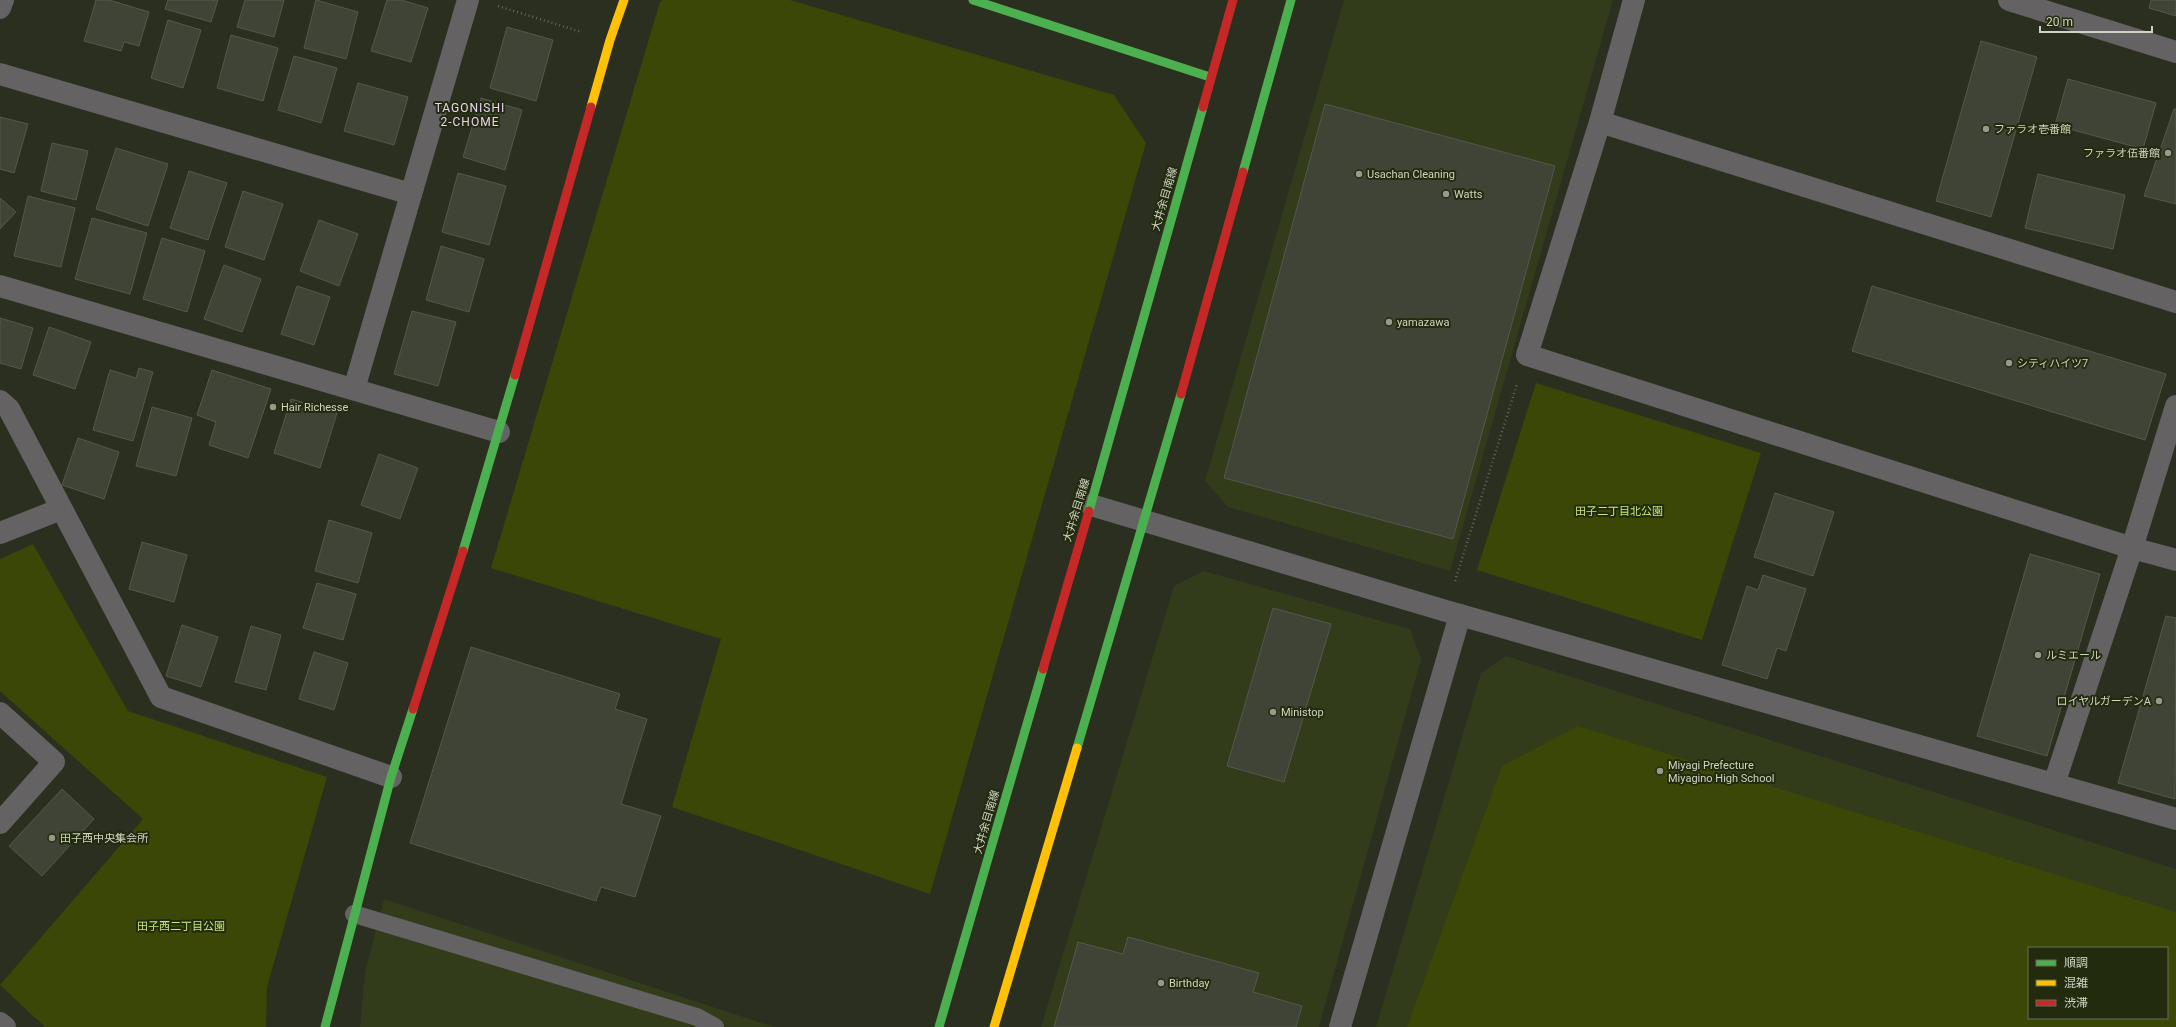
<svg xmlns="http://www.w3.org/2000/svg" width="2176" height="1027" viewBox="0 0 2176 1027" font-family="Roboto,'Noto Sans JP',sans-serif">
<rect width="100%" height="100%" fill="#2a2f1f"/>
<g fill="#323b1a" fill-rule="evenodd">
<path d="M1344 0H1613L1450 571 1228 507 1205 481Z"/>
<path d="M1204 571 1410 629 1421 659 1319 1027H1041L1174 586Z"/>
<path d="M1506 656 2176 869V1027H1376L1481 673ZM2029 948H2167V1018H2029Z"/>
<path d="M384 899 774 1027H360L365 972Z"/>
</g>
<g fill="#3a4706" fill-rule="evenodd">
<path d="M663 0H790L1114 95 1146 143 930 894 672 807 721 639 491 568 660 2Z"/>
<path d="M1536 383 1761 453 1702 640 1477 570Z"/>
<path d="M33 544 128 711 327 777 267 987 266 1027H45L0 985 143 819 0 691V559Z"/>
<path d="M1578 726 2176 912V1027H1407L1502 766ZM2029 948H2167V1018H2029Z"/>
</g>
<g fill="#404436" stroke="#54594c">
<path d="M96 0H109L149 12 139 46 124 42 121 51 84 41Z"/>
<path d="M168 0H218L211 22 165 9Z"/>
<path d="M245 0H284L274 37 237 27Z"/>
<path d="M316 0 358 12 346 59 304 48Z"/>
<path d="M387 0H401L428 8 411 62 371 51Z"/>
<path d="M2151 0H2176V16L2149 8Z"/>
<path d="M168 20 201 30 183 88 151 78Z"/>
<path d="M507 27 553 40 536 101 490 88Z"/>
<path d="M231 35 278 48 263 101 217 88Z"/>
<path d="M1981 41 2037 57 1991 217 1936 201Z"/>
<path d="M294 56 337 68 321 123 278 110Z"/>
<path d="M2068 79 2156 103 2143 149 2055 125Z"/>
<path d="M358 83 408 97 394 145 344 131Z"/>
<path d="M481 98 522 110 505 170 463 157Z"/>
<path d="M1325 104 1555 166 1453 539 1224 478Z"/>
<path d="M2174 109H2176V204L2144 196Z"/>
<path d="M0 117 28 124 14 173 0 169Z"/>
<path d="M52 143 88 151 76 200 41 191Z"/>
<path d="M116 148 168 164 148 226 96 209Z"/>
<path d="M189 171 227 183 208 240 170 228Z"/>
<path d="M458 173 506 186 489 245 442 232Z"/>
<path d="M2038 174 2125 195 2113 249 2025 228Z"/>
<path d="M243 191 283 204 264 260 225 247Z"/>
<path d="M28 196 75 208 61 267 14 256Z"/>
<path d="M0 198 16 212 0 229Z"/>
<path d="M92 218 147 233 130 294 75 279Z"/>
<path d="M319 220 358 234 339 286 300 271Z"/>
<path d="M162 238 205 251 187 312 143 299Z"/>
<path d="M441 246 484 259 469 312 426 300Z"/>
<path d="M224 265 261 279 242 332 204 319Z"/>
<path d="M297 286 330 297 314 345 281 334Z"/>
<path d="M1872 286 2166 374 2145 440 1852 351Z"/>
<path d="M412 311 456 322 438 386 394 374Z"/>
<path d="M0 318 33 328 21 369 0 363Z"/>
<path d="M49 327 91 342 75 389 33 375Z"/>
<path d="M139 368 153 372 133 441 93 430 110 370 136 378Z"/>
<path d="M212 370 271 389 248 458 209 445 216 422 197 415Z"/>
<path d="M291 399 337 413 320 468 274 453Z"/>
<path d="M152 407 192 418 176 476 136 466Z"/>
<path d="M78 438 119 452 104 499 62 485Z"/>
<path d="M379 454 418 468 400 519 361 505Z"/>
<path d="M1775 493 1834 512 1813 576 1754 557Z"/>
<path d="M329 520 372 533 358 583 315 571Z"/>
<path d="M142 542 187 555 174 602 129 589Z"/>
<path d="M2030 554 2100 574 2047 756 1977 736Z"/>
<path d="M1763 575 1806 589 1786 651 1777 648 1767 679 1722 665 1747 586 1758 590Z"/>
<path d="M317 583 356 594 343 640 303 628Z"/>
<path d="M1273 608 1331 624 1284 782 1227 766Z"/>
<path d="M2166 616 2176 618 2175 799 2118 783Z"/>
<path d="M182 625 218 637 201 687 166 676Z"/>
<path d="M251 626 281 635 266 690 235 682Z"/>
<path d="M471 647 620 694 615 709 647 719 621 804 661 816 635 897 601 887 596 901 410 843Z"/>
<path d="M314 652 348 663 334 710 299 699Z"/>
<path d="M62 789 94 819 42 876 9 846Z"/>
<path d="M1128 937 1259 973 1253 992 1302 1006 1296 1027H1054L1078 942 1123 954Z"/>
</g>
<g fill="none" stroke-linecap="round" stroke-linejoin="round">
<g stroke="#666562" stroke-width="2.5" stroke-dasharray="1 3" stroke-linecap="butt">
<path d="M498 6 581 32"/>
<path d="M1455 581 1517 384"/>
</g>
<path stroke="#646263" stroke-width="18" d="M354 914 697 1017 715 1027"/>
<g stroke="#646263" stroke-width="22">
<path d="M1634 0 1600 122 1527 355 2132 548 2176 560"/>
<path d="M2009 0 2176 52"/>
<path d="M0 8 3 0"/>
<path d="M0 74 411 194"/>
<path d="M1600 122 2176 302"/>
<path d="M0 286 499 432"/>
<path d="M354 389 468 0"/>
<path d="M0 401 9 409 161 697 391 777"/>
<path d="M1091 505 1446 611 2176 819"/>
<path d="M0 533 61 509"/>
<path d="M0 713 54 762 0 823"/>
<path d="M2054 784 2132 548 2176 406"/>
<path d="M0 1023 5 1027"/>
<path d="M1340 1027 1460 615"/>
</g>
<g stroke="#4caf50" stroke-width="9">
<path d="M973 0 1210 77"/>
<path d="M1243 172 1291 0"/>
<path d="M1089 511 1203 107"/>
<path d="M463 551 515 375"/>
<path d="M1077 748 1181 394"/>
<path d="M325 1027 391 777 413 709"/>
<path d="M939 1027 1043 669"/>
</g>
<g stroke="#ffc107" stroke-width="9">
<path d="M591 107 610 40 624 0"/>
<path d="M994 1027 1077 748"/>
</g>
<g stroke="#c62828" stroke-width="9">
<path d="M1203 107 1233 0"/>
<path d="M515 375 591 107"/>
<path d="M1181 394 1243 172"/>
<path d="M1043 669 1089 511"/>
<path d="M413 709 463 551"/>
</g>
</g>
<g fill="#959a8a" stroke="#232b0f" stroke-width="1.5">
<circle cx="1986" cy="129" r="4"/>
<circle cx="2168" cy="153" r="4"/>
<circle cx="1359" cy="174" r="4"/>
<circle cx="1446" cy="194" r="4"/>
<circle cx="1389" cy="322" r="4"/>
<circle cx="2009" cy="363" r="4"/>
<circle cx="273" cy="407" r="4"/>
<circle cx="2038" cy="655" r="4"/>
<circle cx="2159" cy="701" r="4"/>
<circle cx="1273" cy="712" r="4"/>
<circle cx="1660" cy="771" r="4"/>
<circle cx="52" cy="838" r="4"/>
<circle cx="1161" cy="983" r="4"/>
</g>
<g text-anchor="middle" stroke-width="4" stroke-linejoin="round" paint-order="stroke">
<g font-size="11" fill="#ced4c3" stroke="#232b0f" text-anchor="start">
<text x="1994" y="133">ファラオ壱番館</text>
<text x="2160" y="157" text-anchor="end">ファラオ伍番館</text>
<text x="1367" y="178">Usachan Cleaning</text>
<text x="1454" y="198">Watts</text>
<text x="1397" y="326">yamazawa</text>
<text x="2017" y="367">シティハイツ7</text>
<text x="281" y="411">Hair Richesse</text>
<text x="2046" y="659">ルミエール</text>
<text x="2151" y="705" text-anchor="end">ロイヤルガーデンA</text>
<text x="1281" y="716">Ministop</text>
<text x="1668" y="769">Miyagi Prefecture<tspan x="1668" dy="13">Miyagino High School</tspan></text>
<text x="60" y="842">田子西中央集会所</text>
<text x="1169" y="987">Birthday</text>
</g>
<g font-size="11" fill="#ced4c3" stroke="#232b0f">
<text transform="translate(1164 199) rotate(-74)" y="4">大井余目南線</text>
<text transform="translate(1076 510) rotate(-73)" y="4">大井余目南線</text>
<text transform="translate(986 822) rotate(-74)" y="4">大井余目南線</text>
</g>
<g font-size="11" fill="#c8e775" stroke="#232b0f">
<text x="1619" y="515">田子二丁目北公園</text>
<text x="181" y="930">田子西二丁目公園</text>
</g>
<g font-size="12" letter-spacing="1" fill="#ebd2fa" stroke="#232b0f">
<text x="470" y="112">TAGONISHI<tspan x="470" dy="14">2-CHOME</tspan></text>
</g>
</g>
<rect x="2028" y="947" width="140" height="72" fill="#232b0f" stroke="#676f57"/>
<rect x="2036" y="960" width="20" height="6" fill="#4caf50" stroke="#676f57"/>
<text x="2064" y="967" font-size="12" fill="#ced4c3">順調</text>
<rect x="2036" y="980" width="20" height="6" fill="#ffc107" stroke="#676f57"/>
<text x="2064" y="987" font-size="12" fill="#ced4c3">混雑</text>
<rect x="2036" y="1000" width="20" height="6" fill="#c62828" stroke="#676f57"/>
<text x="2064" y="1007" font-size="12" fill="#ced4c3">渋滞</text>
<path d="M2040 26v6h112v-6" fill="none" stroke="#ced4c3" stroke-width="2"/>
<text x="2046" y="26" font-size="12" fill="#ced4c3" stroke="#232b0f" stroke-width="3" paint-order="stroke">20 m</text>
</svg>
